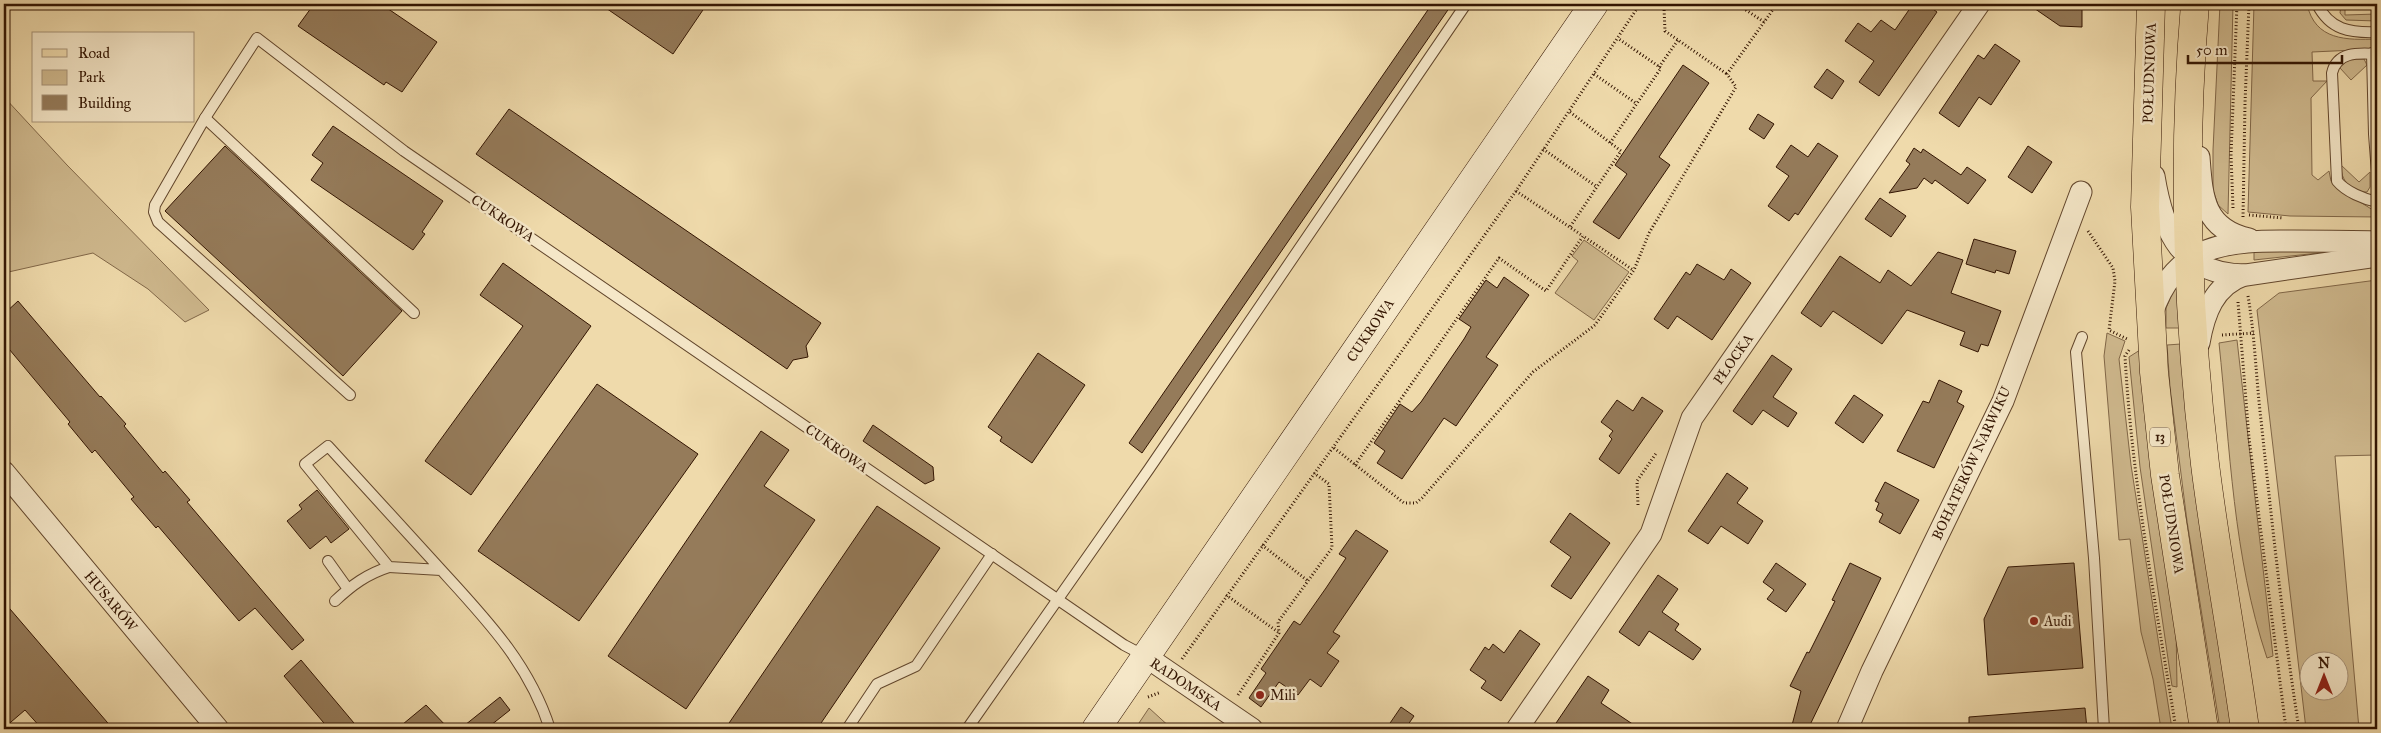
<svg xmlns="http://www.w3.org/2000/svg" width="2381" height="733" viewBox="0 0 2381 733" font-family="'IM FELL Great Primer',serif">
<rect width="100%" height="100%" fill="#efdaab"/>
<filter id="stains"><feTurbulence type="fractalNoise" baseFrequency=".004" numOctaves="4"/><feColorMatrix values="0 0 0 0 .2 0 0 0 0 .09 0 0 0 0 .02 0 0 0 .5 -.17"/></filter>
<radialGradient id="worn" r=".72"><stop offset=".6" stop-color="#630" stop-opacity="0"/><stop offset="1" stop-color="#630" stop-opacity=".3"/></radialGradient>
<g fill="#cfb98e" stroke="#816748" fill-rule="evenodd">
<path d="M2220 4H2233L2228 214 2218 205 2213 190V150Z"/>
<path d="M2254 4H2307C2315 41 2347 40 2377 39V49L2312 52 2313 81H2327L2311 98 2312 175 2318 180 2329 171 2331 181 2335 186 2376 212 2377 217 2290 216 2248 212Z"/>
<path d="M2341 4H2345V15L2377 14V21L2346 20 2340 13Z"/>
<path d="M2348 59H2364L2367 65 2351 80 2340 68Z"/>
<path d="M4 97 67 165 209 310 185 322 148 289 93 253 4 273Z"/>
<path d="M2341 165 2359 182 2370 172V187L2367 192C2352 193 2340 180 2341 165Z"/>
<path d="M1584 240 1629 272 1594 320 1555 293 1578 261 1572 256Z"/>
<path d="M2254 249 2337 251 2254 260Z"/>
<path d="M2377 280V455L2335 456 2359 729H2306L2257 310 2279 293ZM2308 660H2338V690H2308Z"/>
<path d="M2176 285 2180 328H2166V308Z"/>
<path d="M2107 333 2125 341 2119 359 2131 465 2172 729H2161L2153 679 2141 632 2130 539 2119 540 2104 356Z"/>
<path d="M2237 340 2273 656 2267 658C2233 557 2230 447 2219 343Z"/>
<path d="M2181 344 2233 729H2220L2187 521 2170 387 2167 345Z"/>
<path d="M2140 350 2176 624 2177 687 2172 686 2140 467 2129 357Z"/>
<path d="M1149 708 1172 729H1135Z"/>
</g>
<g fill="#957b5a" stroke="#331502">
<path d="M314 4H381L437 42 402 92 386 82 384 85 298 26Z"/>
<path d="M600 4H707L673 54Z"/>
<path d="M1432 4H1452L1142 453 1129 443Z"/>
<path d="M1913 4H1926L1937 12 1879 96 1859 82 1874 61 1845 41 1858 23 1871 32 1881 20 1895 30Z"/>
<path d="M2028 4H2082V27L2060 26Z"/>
<path d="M1995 44 2020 61 1991 105 1979 97 1959 127 1939 113 1978 55 1984 59Z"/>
<path d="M1683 65 1709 83 1659 157 1670 165 1619 239 1593 222 1627 174 1615 165Z"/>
<path d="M1827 69 1844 81 1832 99 1814 87Z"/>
<path d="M509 109 821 323 806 346 808 357 793 360 787 369 476 154Z"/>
<path d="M1758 114 1774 124 1764 139 1749 129Z"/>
<path d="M333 126 443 201 422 232 425 234 413 250 311 180 323 163 312 155Z"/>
<path d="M1818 143 1838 156 1798 215 1795 213 1789 221 1768 206 1789 176 1776 167 1791 145 1808 157Z"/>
<path d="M225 146 402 311 343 376 165 211Z"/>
<path d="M2028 146 2052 162 2032 193 2008 177Z"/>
<path d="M1914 148 1921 153 1923 149 1961 175 1967 167 1986 180 1968 204 1935 180 1932 184 1924 178 1917 188 1889 193 1910 164 1906 161Z"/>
<path d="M1880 198 1906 216 1891 237 1865 219Z"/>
<path d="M1974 239 2016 251 2009 274 1996 270 1995 273 1966 264Z"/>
<path d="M1938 252 1963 260 1951 293 2001 311 1988 346 1981 344 1978 352 1960 345 1965 332 1907 310 1882 344 1833 311 1821 327 1801 313 1840 256 1880 283 1888 270 1911 286Z"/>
<path d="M503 263 591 326 471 495 425 461 523 326 480 295Z"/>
<path d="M1697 264 1724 280 1731 269 1751 283 1712 340 1677 316 1668 329 1654 319 1686 272 1690 275Z"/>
<path d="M1504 277 1529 295 1486 357 1498 365 1456 426 1444 418 1402 479 1377 463 1385 451 1374 443 1400 404 1412 412 1421 402 1464 339 1471 327 1459 319 1486 280 1497 288Z"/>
<path d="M18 301 100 397 101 396 126 424 124 426 163 473 165 471 190 500 187 502 304 640 292 650 255 608 239 621 158 526 156 528 131 499 134 497 95 450 92 453 68 424 70 422 4 343V314Z"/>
<path d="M1038 353 1085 385 1032 463 1000 441 1002 437 988 427Z"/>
<path d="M1772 355 1792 369 1773 397 1797 413 1788 427 1763 410 1752 425 1733 411Z"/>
<path d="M1939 380 1962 391 1957 402 1964 406 1934 468 1897 451 1923 401 1929 403Z"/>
<path d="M597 384 698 454 579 621 478 551Z"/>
<path d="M1854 395 1883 415 1863 443 1835 423Z"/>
<path d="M1642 397 1663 411 1619 474 1599 459 1612 439 1609 436 1613 431 1601 422 1617 400 1633 411Z"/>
<path d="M873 425 933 467 934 480 925 484 863 441Z"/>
<path d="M761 431 789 450 764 486 815 520 686 709 608 656Z"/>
<path d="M1727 473 1748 488 1737 503 1763 521 1748 544 1721 526 1708 544 1688 531Z"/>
<path d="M1885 482 1919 500 1900 534 1879 522 1883 514 1876 510 1879 503 1875 501Z"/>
<path d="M317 490 349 529 331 543 326 536 310 549 287 521 302 509 299 505Z"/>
<path d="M877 506 940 548 817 729H725Z"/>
<path d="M1570 513 1610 543 1571 599 1551 586 1571 557 1550 542Z"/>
<path d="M1356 530 1388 551 1333 632 1340 636 1327 653 1339 661 1321 687 1310 679 1298 695 1279 682 1261 707 1249 698 1266 673 1261 669 1294 621 1300 625 1326 588 1346 558 1339 554Z"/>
<path d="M1776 563 1806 584 1786 612 1767 599 1774 590 1763 582Z"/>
<path d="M1850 563 1881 578 1808 729H1791L1801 691 1790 686 1807 652 1809 653 1835 601 1832 600Z"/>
<path d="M2074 563 2083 668 1988 675 1984 619 2008 567Z"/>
<path d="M1658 575 1678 589 1662 612 1679 624 1675 630 1701 649 1693 660 1649 631 1639 646 1619 632Z"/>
<path d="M4 602 113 729H42L25 710 4 728Z"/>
<path d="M1520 630 1540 644 1501 701 1481 688 1486 681 1470 670 1485 647 1489 650 1493 644 1504 653Z"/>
<path d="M301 660 359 729H329L284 676Z"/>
<path d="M1588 676 1609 690 1601 703 1640 729H1552Z"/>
<path d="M500 697 510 710 486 729H460Z"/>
<path d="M426 705 449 729H397Z"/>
<path d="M1401 707 1414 716 1405 729H1386Z"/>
<path d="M2085 708 2087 729H1969V717Z"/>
</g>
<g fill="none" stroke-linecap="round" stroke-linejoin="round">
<defs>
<g id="lane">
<path d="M2317 4C2330 30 2350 33 2377 32"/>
<path d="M2372 53 2374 134 2377 173"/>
<path d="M2377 54C2359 53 2337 51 2332 73L2337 181C2346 192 2364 199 2377 202"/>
<path d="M205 118 414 313"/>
<path d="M2082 337 2076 352 2094 558 2104 729"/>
<path d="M350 395 158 222 154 212 155 205 205 118 257 38 404 151 1124 645 1145 656"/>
<path d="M328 561 348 589"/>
<path d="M441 570 389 567 305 464 328 446C363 484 398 523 433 561 481 614 528 660 550 729"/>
<path d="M335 601C352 585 367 574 389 567"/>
<path d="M847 729 877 684 916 666 992 554"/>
<path d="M967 729 1149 469 1466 4"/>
</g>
<g id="street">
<path d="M2199 157C2202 196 2203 229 2249 239"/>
<path d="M2154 176C2163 232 2181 275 2246 275L2377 256"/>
<path d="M2152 314C2174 243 2230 240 2293 241 2321 241 2349 241 2377 242"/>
<path d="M2199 343C2204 314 2214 285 2244 275"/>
<path d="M4 472 218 729"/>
<path d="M1145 656 1252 729"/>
<path d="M1517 729 1651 534 1692 418 1979 4"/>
<path d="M1847 729 1872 671 2003 401 2081 192"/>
</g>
<path id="secondary" d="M1096 729 1594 4"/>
<g id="primary">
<path d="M2151 4 2145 207 2154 372 2165 475 2204 729"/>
<path d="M2195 4C2182 156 2187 312 2205 464 2216 553 2233 641 2245 729"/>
</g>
</defs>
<use href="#lane" stroke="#62462c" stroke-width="12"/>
<use href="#street" stroke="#62462c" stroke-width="23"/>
<use href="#secondary" stroke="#331502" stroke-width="29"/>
<use href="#primary" stroke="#331502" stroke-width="29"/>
<g stroke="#331502" stroke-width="3" stroke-dasharray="1 2.5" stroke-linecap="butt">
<path d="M1667 4 1664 8 1665 31 1727 74"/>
<path d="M1737 4 1764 22"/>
<path d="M1659 67 1678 40"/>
<path d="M1594 74 1637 104"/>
<path d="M1570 112 1621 151 1570 227"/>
<path d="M1610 143 1661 68 1619 39"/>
<path d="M1543 149 1597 187"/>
<path d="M1516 191 1583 236"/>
<path d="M2233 208 2231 155 2237 4"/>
<path d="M2249 215 2283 218"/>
<path d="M2243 217 2245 103 2249 4"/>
<path d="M2088 231 2113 268 2115 281 2109 330 2129 340"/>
<path d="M2248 296C2255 337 2256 378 2261 420 2272 523 2283 627 2299 729"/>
<path d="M2238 302 2249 438 2286 729"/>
<path d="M2222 335 2254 333"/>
<path d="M2129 350 2125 356C2132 482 2156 605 2176 729"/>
<path d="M1334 448 1404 503H1416L1422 498 1533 372 1595 325 1634 270 1649 233 1736 87 1727 74 1777 4"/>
<path d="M1355 465 1499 258 1546 291 1583 236 1633 270"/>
<path d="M1638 505 1637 481 1657 452"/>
<path d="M1262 545 1308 581"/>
<path d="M1226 595 1278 632"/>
<path d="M1182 659 1516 191 1640 4"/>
<path d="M1238 695 1279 633 1278 622 1332 548 1329 484 1314 473"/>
<path d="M1148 697 1161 692"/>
</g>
<use href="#lane" stroke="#f5e7c8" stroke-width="10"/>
<use href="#street" stroke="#f5e7c8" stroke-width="21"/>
<use href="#secondary" stroke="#f5e7c8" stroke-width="28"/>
<use href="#primary" stroke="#efdaab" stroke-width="28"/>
</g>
<g fill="#8f2418" stroke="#f5e7c8" stroke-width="2">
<circle cx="2034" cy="621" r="5"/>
<circle cx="1260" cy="695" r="5"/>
</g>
<g text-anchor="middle" stroke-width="5" stroke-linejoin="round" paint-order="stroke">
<rect fill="#f5e7c8" stroke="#6d543d" stroke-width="1" x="2150" y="427.5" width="20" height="19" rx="4"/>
<g font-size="12" font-weight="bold" fill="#331502">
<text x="2160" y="441">13</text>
</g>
<g font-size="14" fill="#331502" stroke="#f5e7c8">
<text transform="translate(2149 73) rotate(-88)" y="5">POŁUDNIOWA</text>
<text transform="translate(503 218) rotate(34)" y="5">CUKROWA</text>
<text transform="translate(1370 330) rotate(-56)" y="5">CUKROWA</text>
<text transform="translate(1733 359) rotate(-55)" y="5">PŁOCKA</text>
<text transform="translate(837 448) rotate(35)" y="5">CUKROWA</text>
<text transform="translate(1971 463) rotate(-65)" y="5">BOHATERÓW NARWIKU</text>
<text transform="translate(2172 524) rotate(81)" y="5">POŁUDNIOWA</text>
<text transform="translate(111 601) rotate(50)" y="5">HUSARÓW</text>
<text transform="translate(1186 684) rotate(34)" y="5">RADOMSKA</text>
</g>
<g font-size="14" fill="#331502" stroke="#f5e7c8" text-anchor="start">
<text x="2044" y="626">Audi</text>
<text x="1270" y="700">Mili</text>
</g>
</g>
<rect width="2381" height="733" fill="none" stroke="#efdaab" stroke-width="20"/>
<rect x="5" y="5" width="2371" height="723" fill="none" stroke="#331502" stroke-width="2.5"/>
<rect x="10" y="10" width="2361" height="713" fill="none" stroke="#331502"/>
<rect x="32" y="32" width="162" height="90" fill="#f5e7c8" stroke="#a79379"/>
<rect x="42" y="49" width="25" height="8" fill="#efdaab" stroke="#a79379"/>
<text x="78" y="58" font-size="15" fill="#331502">Road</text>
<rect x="42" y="70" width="25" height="15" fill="#cfb98e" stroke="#a79379"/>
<text x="78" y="82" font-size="15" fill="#331502">Park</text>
<rect x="42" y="95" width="25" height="15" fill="#957b5a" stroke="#a79379"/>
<text x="78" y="108" font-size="15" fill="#331502">Building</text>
<g transform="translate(2324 676)"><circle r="24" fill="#f5e7c8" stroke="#a79379"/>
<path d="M0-4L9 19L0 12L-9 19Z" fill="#8f2418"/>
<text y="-8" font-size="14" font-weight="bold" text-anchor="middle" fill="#331502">N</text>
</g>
<path d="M2188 55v8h154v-8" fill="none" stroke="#331502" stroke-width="2.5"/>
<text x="2196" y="55" font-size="15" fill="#331502" stroke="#f5e7c8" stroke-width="4" paint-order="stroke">50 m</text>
<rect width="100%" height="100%" filter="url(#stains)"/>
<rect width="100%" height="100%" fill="url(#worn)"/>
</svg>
